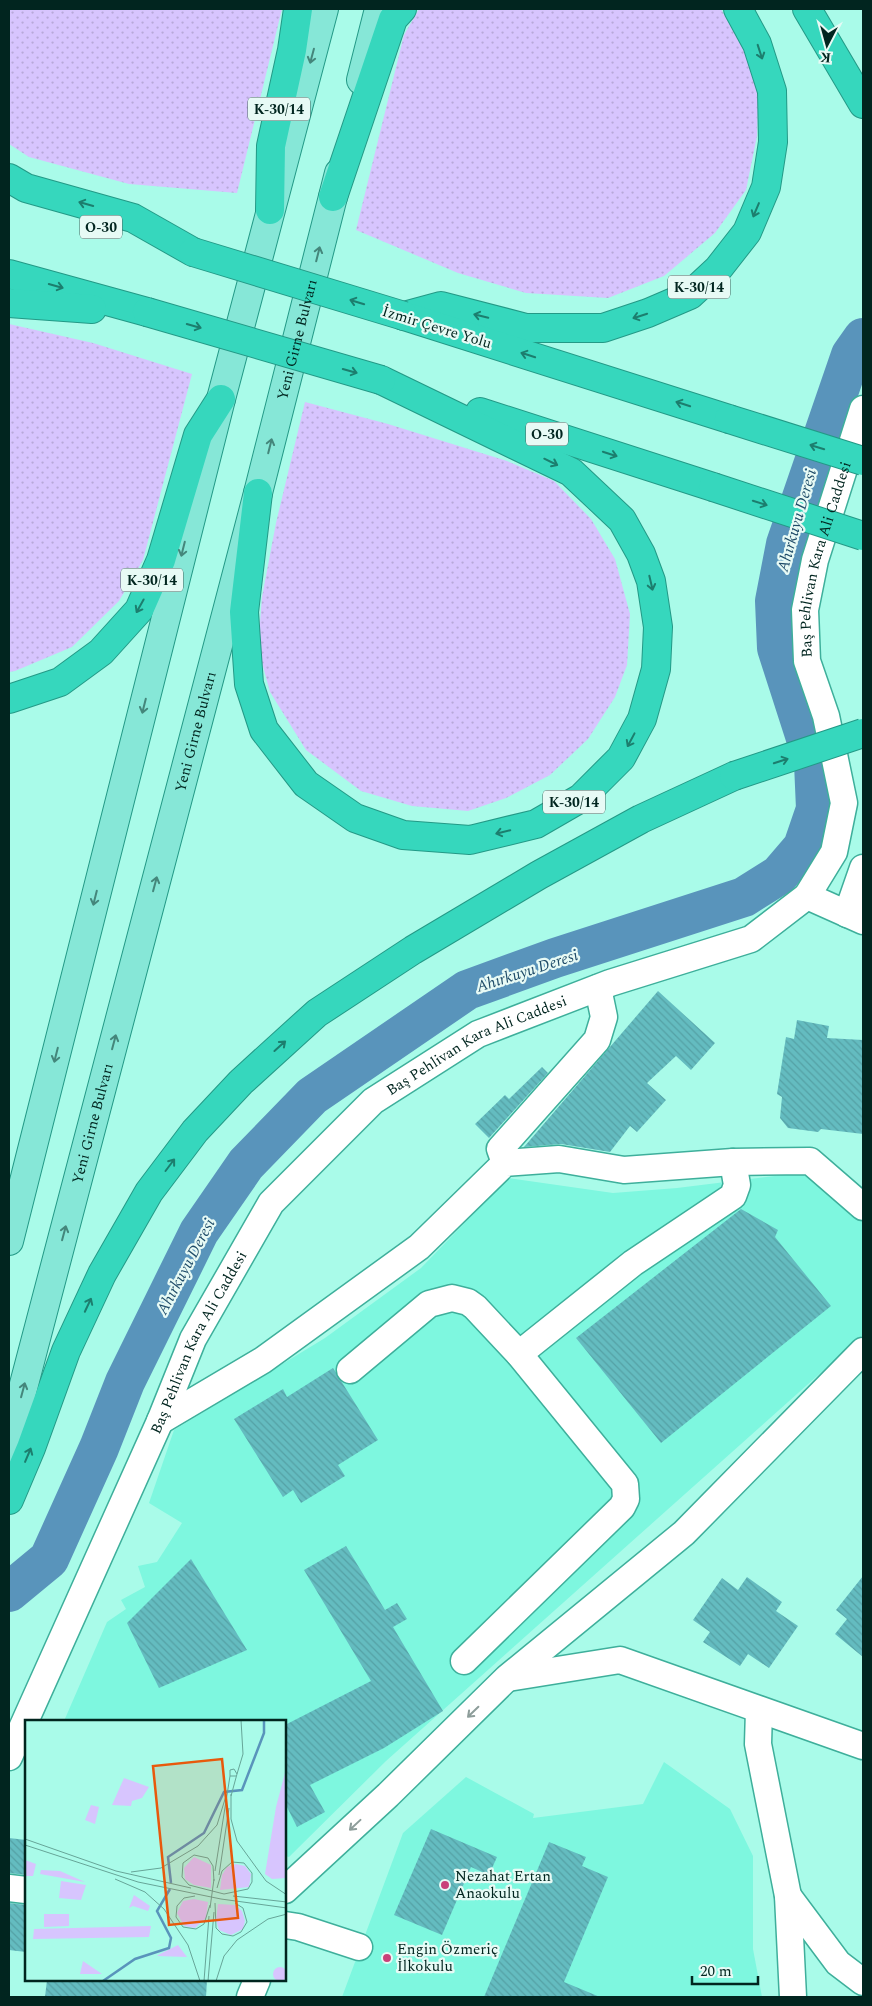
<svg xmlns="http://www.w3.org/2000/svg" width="872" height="2006" viewBox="0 0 872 2006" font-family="Spectral,serif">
<defs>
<pattern id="grass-dots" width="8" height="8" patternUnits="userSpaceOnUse" patternTransform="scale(1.25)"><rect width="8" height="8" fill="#d7c5fe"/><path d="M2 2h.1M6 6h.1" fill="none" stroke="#b7a9d9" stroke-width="1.8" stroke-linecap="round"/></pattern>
<pattern id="building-back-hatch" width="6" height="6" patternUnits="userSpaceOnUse" patternTransform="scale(1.25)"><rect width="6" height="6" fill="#64bcc0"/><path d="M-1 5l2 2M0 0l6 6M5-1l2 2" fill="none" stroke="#55a1a5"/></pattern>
</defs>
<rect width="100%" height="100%" fill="#a9fbe9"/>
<g fill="#7ef7df">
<path d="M816 1171 863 1219V1335L386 1761 289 1857 285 1856V1721H64L107 1622 126 1609 121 1600 145 1587 138 1566 157 1562 182 1523 149 1503 174 1430 325 1338 421 1268 508 1178 613 1193 677 1188Z"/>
<path d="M664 1762 730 1809 753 1856V1949L762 1997H342L403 1833 466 1777 534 1814 533 1818 643 1804Z"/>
</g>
<g fill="url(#grass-dots)">
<path d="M9 9H282L237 193 129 184 29 157 9 144Z"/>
<path d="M419 9H721L759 78 757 136 746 190 715 233 664 276 608 298 526 293 458 273 356 230 404 35Z"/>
<path d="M9 324 93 343 192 374 143 560 119 601 72 647 15 671 9 672Z"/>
<path d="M305 402 388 424 507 461 554 481 591 519 615 559 630 614 627 665 615 697 588 739 550 775 506 798 468 811 412 806 361 791 306 750 270 692 258 648 262 597 276 523Z"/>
</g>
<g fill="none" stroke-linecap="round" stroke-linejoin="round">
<path stroke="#5994bb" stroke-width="40" d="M9 1592 49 1559 99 1448 125 1382 199 1232 246 1164 312 1096 467 990 555 958 744 897 779 875 803 847 816 809 814 763 777 648 775 601 786 544 851 355 863 338"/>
</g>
<g fill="url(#building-back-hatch)">
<path d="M658 991 715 1043 691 1070 676 1056 647 1083 666 1100 637 1132 630 1126 610 1152 561 1144 524 1147Z"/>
<path d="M797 1020 829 1026 827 1038 863 1040V1134L821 1129 818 1132 788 1128 780 1118 782 1097 777 1094 786 1037 794 1039Z"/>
<path d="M542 1067 548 1073 489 1138 475 1124 505 1095 509 1099Z"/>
<path d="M741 1209 778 1230 775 1237 831 1306 661 1443 576 1338Z"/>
<path d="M333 1368 378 1440 338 1465 345 1476 301 1503 293 1490 283 1497 234 1419 283 1389 287 1397Z"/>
<path d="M346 1546 385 1610 397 1603 407 1619 393 1627 443 1711 384 1748 310 1785 325 1812 297 1827 285 1803V1725L371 1681 304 1570Z"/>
<path d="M191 1559 247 1650 159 1688 127 1623Z"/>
<path d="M863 1576V1657L835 1634 847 1619 836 1610Z"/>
<path d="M747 1577 782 1602 776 1611 798 1626 769 1668 748 1654 740 1666 703 1642 710 1632 693 1620 722 1578 738 1590Z"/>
<path d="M431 1829 497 1857 489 1875 471 1867 442 1935 394 1915Z"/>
<path d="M9 1838 26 1840V1875L9 1873Z"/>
<path d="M549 1842 586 1857 582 1866 608 1877 564 1982 600 1997H484Z"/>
<path d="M9 1903 26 1905V1952L9 1950Z"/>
<path d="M47 1980H207L206 1997H45Z"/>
</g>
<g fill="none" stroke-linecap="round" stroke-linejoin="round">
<defs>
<g id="minor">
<path d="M807 896 863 921"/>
<path d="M847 914 863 868"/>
<path d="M505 1163 500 1149 597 1040 604 1017 598 988"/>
<path d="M519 1354 633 1263 733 1196 737 1185 733 1162"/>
<path d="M350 1370 429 1304 452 1298 468 1302 475 1307 519 1354 625 1484 626 1499 622 1507 464 1661"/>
<path d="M160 1421 263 1360 419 1247 505 1163 559 1159 624 1170 733 1162 810 1161 863 1207"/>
<path d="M508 1678 620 1660 863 1746"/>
<path d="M759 1710 758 1744 788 1896 793 1997"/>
<path id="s1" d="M9 1757 160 1421 193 1339 271 1203 373 1101 478 1034 610 983 751 939 807 896 834 852 844 803 826 716 807 661 805 610 815 560 863 409"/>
<path d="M9 1888 26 1890"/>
<path d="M285 1890 388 1795 507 1678 684 1533 863 1351"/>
<path d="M788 1896 838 1963 863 1982"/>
<path d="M285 1925 298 1927 359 1947"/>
<path d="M250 1997 257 1980"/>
</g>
<g id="major">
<path d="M361 80 379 9"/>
<path d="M9 1241 221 399 324 9"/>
<path id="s2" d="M9 1454 18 1407 258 493 339 173"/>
</g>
<g id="highway">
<path d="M807 9 863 104"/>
<path d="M9 178 26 188 133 218 193 252"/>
<path d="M333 197 393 19 402 9"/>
<path d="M270 210 271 146 292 50 298 9"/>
<path d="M9 274 147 312"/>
<path d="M9 303 92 309"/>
<path d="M404 316 441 306 526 328H603L648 313 690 295 718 269 747 232 766 187 773 142 772 91 757 44 738 9"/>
<path d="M404 316 729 419"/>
<path d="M480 412 713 487"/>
<path d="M258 493 244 612 249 684 264 730 306 784 355 818 403 835 470 840 536 824 581 798 621 758 642 719 656 669 658 627 651 581 641 554 622 520 571 472 381 380"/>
<path d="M9 699 60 682 101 652 139 610 161 560 198 435 221 399"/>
<path d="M9 1500 31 1448 66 1351 102 1274 149 1192 195 1131 241 1082 317 1013 413 950 539 875 641 819 734 776"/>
</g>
</defs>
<use href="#minor" stroke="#3eaf9b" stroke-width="29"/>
<use href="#major" stroke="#239986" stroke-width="30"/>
<use href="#highway" stroke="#239986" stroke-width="30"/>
<use href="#minor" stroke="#fff" stroke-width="26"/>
<use href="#major" stroke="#86e7d7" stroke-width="28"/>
<use href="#highway" stroke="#36d7bd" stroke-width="28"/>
<defs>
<g id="highway-bridge">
<path d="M193 252 404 316"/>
<path d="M147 312 381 380"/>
<path d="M729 419 863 461"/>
<path d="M713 487 863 536"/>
<path d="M734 776 863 733"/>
</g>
</defs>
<use href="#highway-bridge" stroke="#239986" stroke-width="30" stroke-linecap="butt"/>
<use href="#highway-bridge" stroke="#36d7bd" stroke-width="28"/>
</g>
<defs><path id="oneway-shaft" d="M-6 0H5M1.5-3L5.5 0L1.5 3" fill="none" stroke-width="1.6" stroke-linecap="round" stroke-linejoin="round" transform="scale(1.25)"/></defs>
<g stroke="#1c7e6e">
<use href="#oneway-shaft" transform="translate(760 52) rotate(72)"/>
<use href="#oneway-shaft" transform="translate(86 204) rotate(-164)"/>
<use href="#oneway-shaft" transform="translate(756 210) rotate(113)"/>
<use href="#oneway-shaft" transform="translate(56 286) rotate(16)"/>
<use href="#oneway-shaft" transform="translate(357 302) rotate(-163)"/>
<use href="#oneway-shaft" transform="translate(481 316) rotate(-166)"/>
<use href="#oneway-shaft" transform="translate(640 316) rotate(162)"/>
<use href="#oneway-shaft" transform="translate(194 326) rotate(16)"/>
<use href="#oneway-shaft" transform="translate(528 355) rotate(-162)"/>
<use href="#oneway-shaft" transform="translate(350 371) rotate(16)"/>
<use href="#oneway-shaft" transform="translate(683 404) rotate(-162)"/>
<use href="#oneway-shaft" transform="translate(817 447) rotate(-163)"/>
<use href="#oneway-shaft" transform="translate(610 454) rotate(18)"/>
<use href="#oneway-shaft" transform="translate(551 462) rotate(26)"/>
<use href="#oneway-shaft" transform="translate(760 503) rotate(18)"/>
<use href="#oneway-shaft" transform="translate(651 583) rotate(77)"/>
<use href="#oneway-shaft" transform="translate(140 606) rotate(119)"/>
<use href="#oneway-shaft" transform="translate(631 740) rotate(118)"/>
<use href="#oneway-shaft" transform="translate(781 761) rotate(-18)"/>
<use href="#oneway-shaft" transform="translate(503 832) rotate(166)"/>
<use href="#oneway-shaft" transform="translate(280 1046) rotate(-42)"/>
<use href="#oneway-shaft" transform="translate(170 1165) rotate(-53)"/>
<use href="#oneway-shaft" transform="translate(88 1305) rotate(-65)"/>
<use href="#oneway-shaft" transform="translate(28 1455) rotate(-67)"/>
</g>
<g stroke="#44867b">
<use href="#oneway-shaft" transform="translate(312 56) rotate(105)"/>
<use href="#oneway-shaft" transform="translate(318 254) rotate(-76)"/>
<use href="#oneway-shaft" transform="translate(270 446) rotate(-76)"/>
<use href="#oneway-shaft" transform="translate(183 549) rotate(104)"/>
<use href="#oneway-shaft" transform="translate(144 706) rotate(104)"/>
<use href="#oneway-shaft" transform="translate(155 884) rotate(-75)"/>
<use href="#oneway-shaft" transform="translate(95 898) rotate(104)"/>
<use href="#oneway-shaft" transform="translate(114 1042) rotate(-75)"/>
<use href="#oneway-shaft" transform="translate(56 1055) rotate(104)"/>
<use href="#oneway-shaft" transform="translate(64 1233) rotate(-75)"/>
<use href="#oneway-shaft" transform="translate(23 1390) rotate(-75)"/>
</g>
<g stroke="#8d9d9a">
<use href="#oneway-shaft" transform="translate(473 1712) rotate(136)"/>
<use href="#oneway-shaft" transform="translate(355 1825) rotate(137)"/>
</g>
<g fill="#c94079" stroke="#e7faf5" stroke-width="2">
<circle cx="445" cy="1885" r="5"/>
<circle cx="387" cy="1958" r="5"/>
</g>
<g text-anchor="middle" stroke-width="4.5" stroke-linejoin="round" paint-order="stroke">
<g fill="#e7faf5" stroke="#46655f" stroke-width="1">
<rect x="248" y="97.5" width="62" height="23" rx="4"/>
<rect x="80" y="215.5" width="42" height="23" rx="4"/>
<rect x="668" y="275.5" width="62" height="23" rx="4"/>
<rect x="526" y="422.5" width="42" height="23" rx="4"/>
<rect x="121" y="568.5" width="62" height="23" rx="4"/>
<rect x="543" y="790.5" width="62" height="23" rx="4"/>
</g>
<g font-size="14" font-weight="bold" fill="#01251f">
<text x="279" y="114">K-30/14</text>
<text x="101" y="232">O-30</text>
<text x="699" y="292">K-30/14</text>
<text x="547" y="439">O-30</text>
<text x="152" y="585">K-30/14</text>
<text x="574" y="807">K-30/14</text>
</g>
<g font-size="15" fill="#01251f" stroke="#e7faf5">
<text transform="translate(437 327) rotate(17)" y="5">İzmir Çevre Yolu</text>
<text dy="5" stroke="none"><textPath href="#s2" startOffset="1151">Yeni Girne Bulvarı</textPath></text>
<text dy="5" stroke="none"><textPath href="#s1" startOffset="1595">Baş Pehlivan Kara Ali Caddesi</textPath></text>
<text dy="5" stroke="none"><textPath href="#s2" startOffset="746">Yeni Girne Bulvarı</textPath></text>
<text dy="5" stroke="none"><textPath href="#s1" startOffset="876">Baş Pehlivan Kara Ali Caddesi</textPath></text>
<text dy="5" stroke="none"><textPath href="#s2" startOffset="341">Yeni Girne Bulvarı</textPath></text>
<text dy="5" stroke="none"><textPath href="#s1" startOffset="456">Baş Pehlivan Kara Ali Caddesi</textPath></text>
</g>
<g font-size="15" fill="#01251f" stroke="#e7faf5" text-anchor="start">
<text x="455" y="1881">Nezahat Ertan<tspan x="455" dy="17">Anaokulu</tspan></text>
<text x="397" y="1954">Engin Özmeriç<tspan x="397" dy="17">İlkokulu</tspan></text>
</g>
<g font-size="16" font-style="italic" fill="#1e4b68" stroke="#e7faf5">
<text transform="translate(796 520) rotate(-74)" y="6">Ahırkuyu Deresi</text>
<text transform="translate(527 970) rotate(-18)" y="6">Ahırkuyu Deresi</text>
<text transform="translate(185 1266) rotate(-62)" y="6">Ahırkuyu Deresi</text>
</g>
</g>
<g transform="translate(25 1720)">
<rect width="261" height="261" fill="#a9fbe9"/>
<path d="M169 137 186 145V168L169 165 160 159 159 148ZM211 144 220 146 226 154 224 167 195 170 197 155 202 147ZM109 175 125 186 123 191 108 186 104 188ZM169 179 183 182 181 198 170 208 159 206 152 193 158 181ZM193 184 210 185 217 191 220 201 218 209 206 215 194 210 191 200ZM19 194H44V206L19 207Z" fill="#d7c5fe"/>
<path d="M261 49V158L247 159 240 154 251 87ZM99 58 124 67 117 78 107 81 106 86 87 85ZM66 85 74 87 70 104 60 100ZM0 140 11 144 8 156H0ZM16 150 35 151 60 162 15 154ZM36 161 61 165 56 180 34 178ZM126 206 124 217 8 219 9 209ZM153 225 162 237 132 236 135 234ZM58 241 77 254H55ZM248 254a7 7 0 1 1 14 0a7 7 0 1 1-14 0Z" fill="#d7c5fe"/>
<path fill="none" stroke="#5994bb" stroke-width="2.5" d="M146 163 143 137 179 113 199 72 217 70 239 13V0M78 261 110 239 144 228 146 218 132 191 145 169"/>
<path fill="none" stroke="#66a598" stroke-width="1" d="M212 54 218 34 216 0M206 74V99L212 121 241 161 262 175M206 76 212 54 209 49 205 50V56H211M0 119 91 151 166 168M0 125 113 162 196 179 262 188M190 151 205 56M106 152 136 148 173 126 192 105 201 76M194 155 204 88M90 159 120 172 139 189 163 225 175 261M189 161 188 146 183 138 169 135 158 143 157 157 164 165 199 174 223 169 227 162V153L219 143 207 142 197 151 192 168M170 176 159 178 152 186 151 197 158 207 171 209 179 204 185 185M208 176 262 182M190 183 191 208 197 214 208 216 216 212 222 202 218 188 210 183M185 188 189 159M179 261 184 196M183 261 189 192M191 261 199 236 212 220 243 199 262 194"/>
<path fill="#e8590c" fill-opacity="0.15" stroke="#e8590c" stroke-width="2.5" d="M197 39 213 198 144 205 128 46Z"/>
<rect width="261" height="261" fill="none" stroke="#01251f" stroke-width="2.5"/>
</g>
<rect width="872" height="2006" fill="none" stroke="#01251f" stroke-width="20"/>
<g transform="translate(827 45) rotate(186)" stroke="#e7faf5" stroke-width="4" paint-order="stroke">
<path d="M0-4L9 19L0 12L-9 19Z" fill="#01251f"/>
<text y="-8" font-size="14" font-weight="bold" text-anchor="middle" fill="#01251f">K</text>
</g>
<path d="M692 1976v8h66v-8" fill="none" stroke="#01251f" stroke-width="2.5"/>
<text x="700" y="1976" font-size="15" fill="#01251f" stroke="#e7faf5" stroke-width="4" paint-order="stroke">20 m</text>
</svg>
